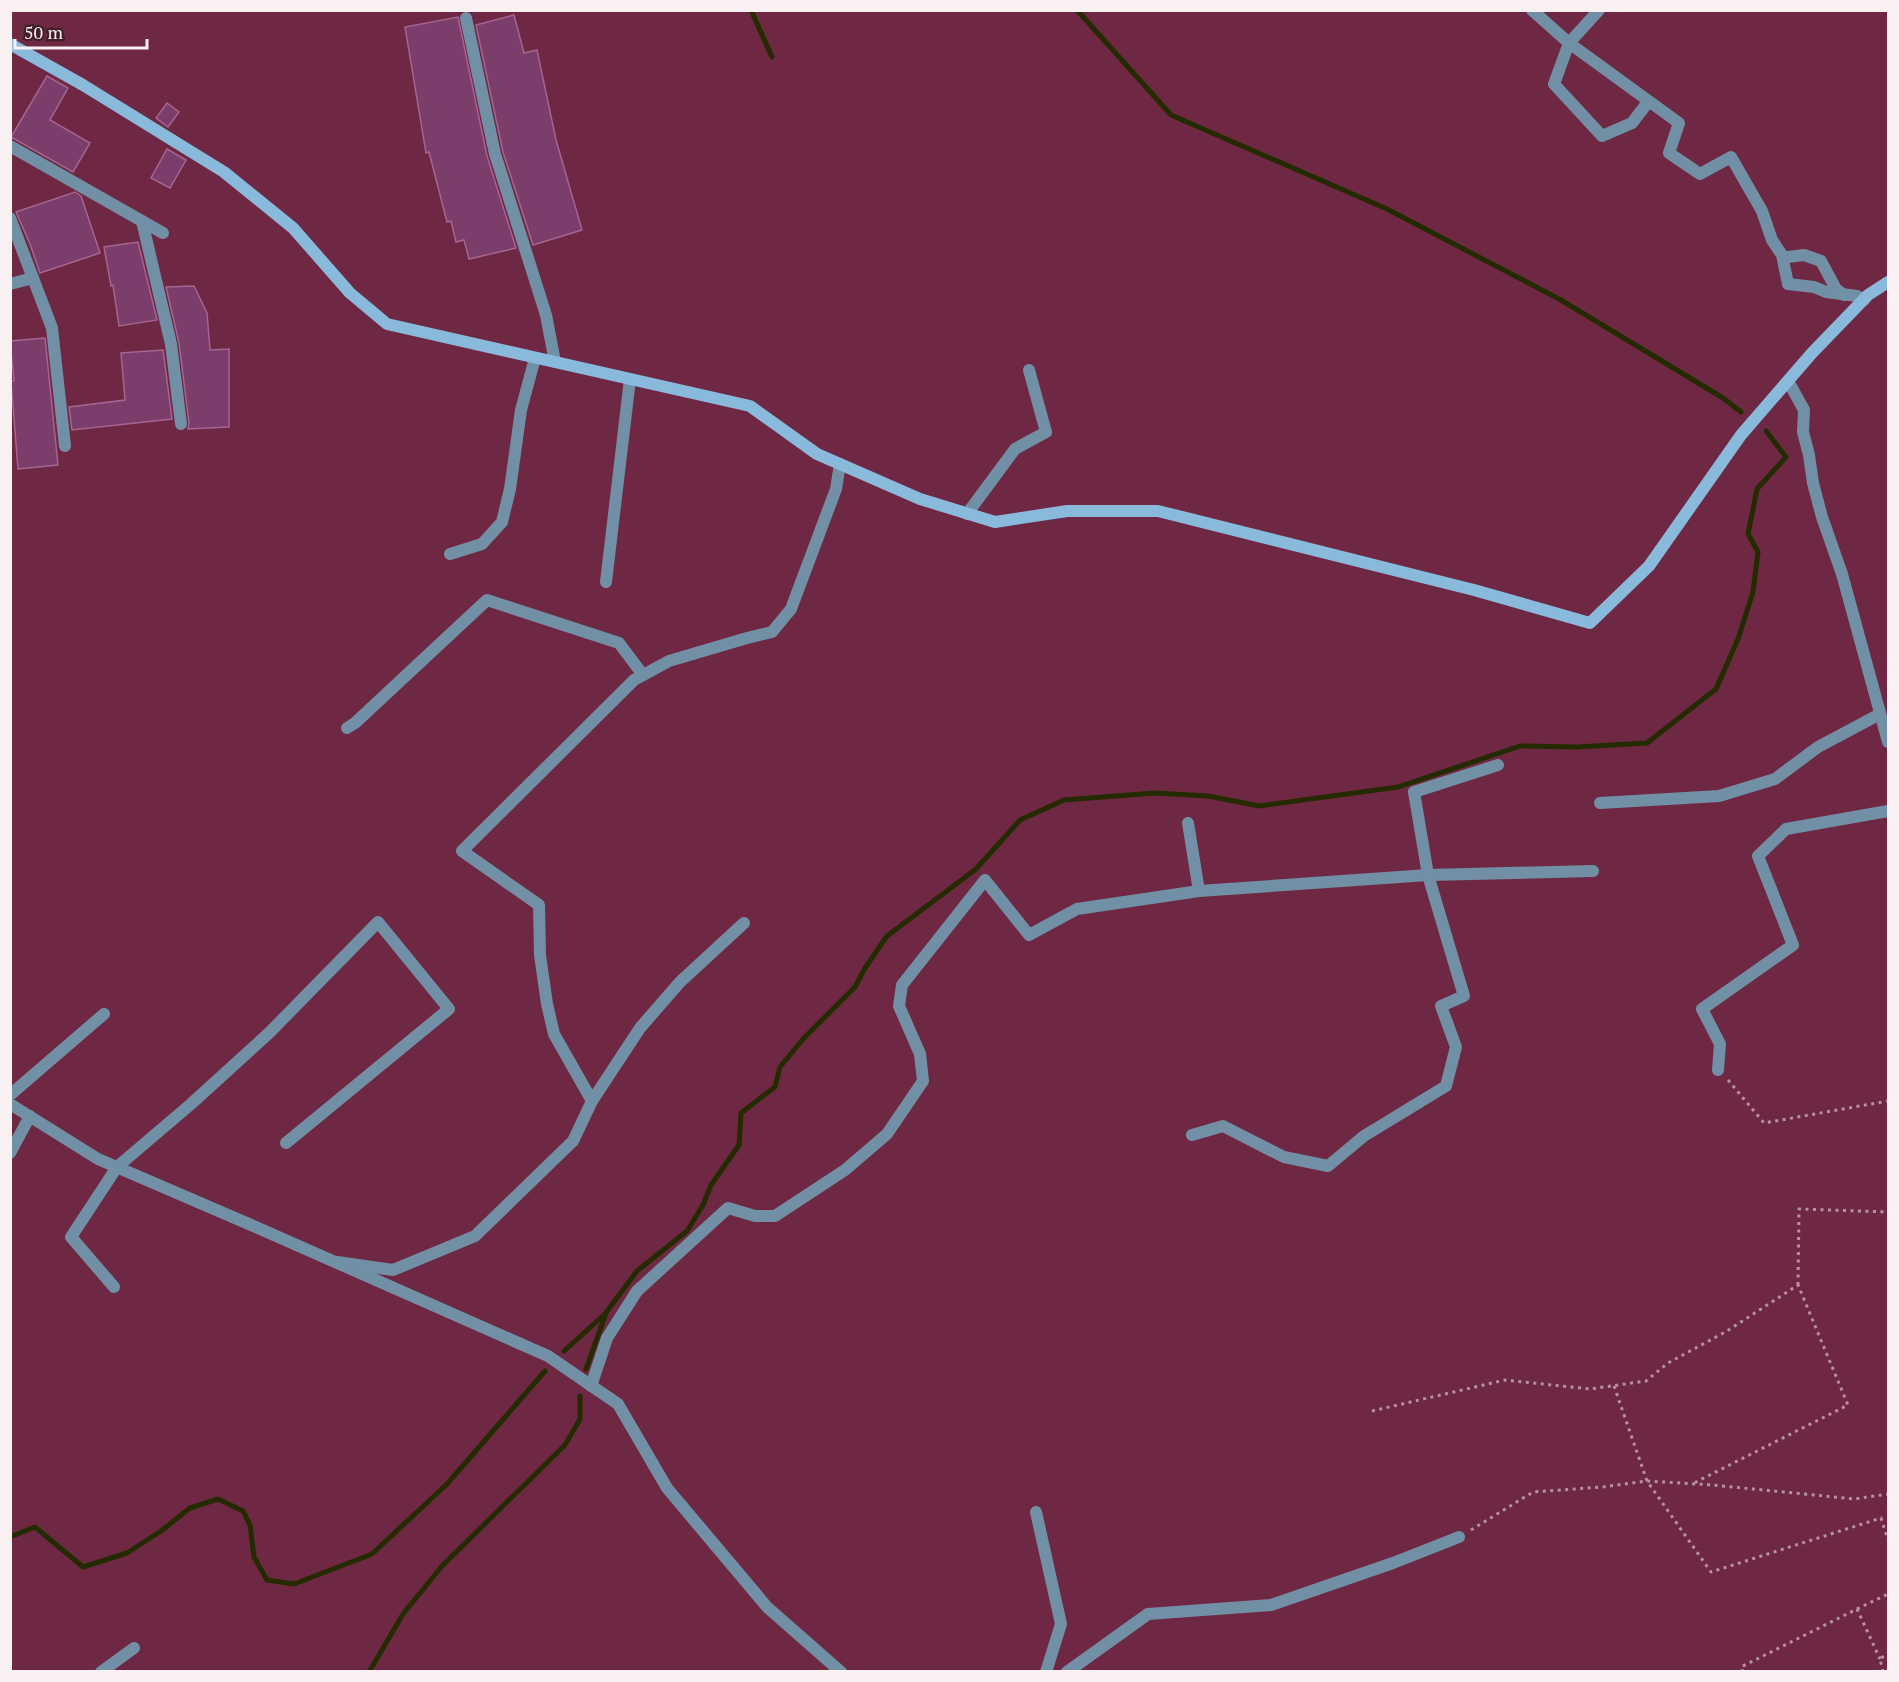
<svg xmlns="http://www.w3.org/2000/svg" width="1899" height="1682" viewBox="0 0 1899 1682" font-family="'PT Serif',serif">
<rect width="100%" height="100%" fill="#6e2843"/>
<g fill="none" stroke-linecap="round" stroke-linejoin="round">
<g stroke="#242b01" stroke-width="5">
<path d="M751 10 772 57"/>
<path d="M1077 10 1171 115 1387 209 1561 300 1723 398 1741 412"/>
<path d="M564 1351 605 1314 637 1271 687 1231 703 1205 711 1185 739 1145 741 1113 775 1087 780 1067 803 1039 855 987 865 968 887 936 976 869 1020 820 1064 800 1155 793 1208 796 1259 806 1398 787 1520 746 1577 747 1647 743 1716 689 1738 639 1753 592 1758 552 1748 534 1757 489 1786 457 1766 431"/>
<path d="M586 1369 605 1316"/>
<path d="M10 1537 35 1527 83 1567 127 1553 161 1531 190 1508 218 1499 243 1511 250 1525 254 1557 267 1580 294 1584 372 1554 447 1484 545 1371"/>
<path d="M369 1672 403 1614 442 1566 565 1445 580 1419V1396"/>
</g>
</g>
<g fill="#7b3d6a" stroke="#a66492" stroke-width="1.5">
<path d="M514 15 524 53 537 50 556 140 582 230 533 245 503 152 476 25Z"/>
<path d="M458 17 487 156 516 248 469 259 464 240 456 242 451 221 447 222 429 152 426 153 405 27Z"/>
<path d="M47 76 68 88 50 120 90 143 73 172 11 137Z"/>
<path d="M167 103 179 112 168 127 156 118Z"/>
<path d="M167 149 186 160 170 188 151 178Z"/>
<path d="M75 192 81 196 100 253 40 273 30 244 16 212Z"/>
<path d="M138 242 157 320 119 326 113 285 111 286 104 247Z"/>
<path d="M194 286 207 313 210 350 229 349V427L188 429 189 423 179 343 166 287Z"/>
<path d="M45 338 58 465 18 469 11 381H14L10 341Z"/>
<path d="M163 350 172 419 72 430 69 407 125 400 121 353Z"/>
</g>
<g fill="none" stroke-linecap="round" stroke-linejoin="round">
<g stroke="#b7919e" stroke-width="3" stroke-dasharray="3 4.5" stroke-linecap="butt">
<path d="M1728 1080 1764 1123 1888 1101"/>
<path d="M1798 1285 1799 1209 1888 1212"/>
<path d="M1614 1386 1647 1481 1711 1572 1881 1518 1888 1540"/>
<path d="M1372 1411 1505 1380 1590 1389 1646 1381 1668 1363 1727 1331 1798 1285 1848 1405 1692 1484"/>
<path d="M1471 1530 1533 1492 1602 1487 1647 1481 1713 1485 1854 1499 1888 1494"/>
<path d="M1857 1609 1888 1594"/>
<path d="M1743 1672 1741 1667 1857 1609 1880 1659"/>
<path d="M1883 1672 1880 1659 1888 1653"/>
</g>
<g stroke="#7290a5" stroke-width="12">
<path d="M1532 10 1569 43 1679 123 1669 153 1700 174 1731 157 1762 211 1772 240 1782 255 1788 284 1814 287 1826 292 1857 296 1864 300"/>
<path d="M1599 10 1569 43 1554 84 1602 136 1632 123 1648 102"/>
<path d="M466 18 495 154 546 315 555 362"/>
<path d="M10 146 163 233"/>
<path d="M10 218 52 328 65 446"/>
<path d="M142 221 171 344 181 424"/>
<path d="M1788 257 1804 255 1821 261 1836 289 1844 295"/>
<path d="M10 284 33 278"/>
<path d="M1788 381 1804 410 1803 432 1809 455 1813 483 1822 517 1842 574 1888 742"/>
<path d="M967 514 1015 449 1046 432 1029 370"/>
<path d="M450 554 482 544 502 522 510 489 521 410 535 358"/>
<path d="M606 582 630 379"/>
<path d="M347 728 355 723 487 600 619 643 643 675"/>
<path d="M1600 803 1719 796 1775 779 1818 747 1880 714"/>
<path d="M1199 891 1428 875 1593 871"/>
<path d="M1718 1070 1720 1044 1702 1009 1793 945 1758 856 1786 829 1888 811"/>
<path d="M10 1095 104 1014"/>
<path d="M592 1101 640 1028 680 982 744 923"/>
<path d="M10 1104 98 1159 258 1228 548 1356 618 1404 667 1488 767 1607 841 1672"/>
<path d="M1192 1135 1223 1126 1284 1157 1328 1166 1364 1136 1446 1086 1456 1047 1441 1006 1464 996 1428 875 1414 792 1498 765"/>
<path d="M10 1153 30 1116"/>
<path d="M337 1262 393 1270 475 1236 573 1141 592 1101 554 1034 547 1004 540 955 539 905 462 851 634 680 669 661 747 638 772 632 791 609 836 489 840 464"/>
<path d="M114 1287 71 1237 117 1167 191 1104 269 1033 378 922 449 1009 286 1143"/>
<path d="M591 1386 607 1338 637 1291 728 1208 755 1216H775L845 1170 887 1134 923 1081 920 1054 899 1006 902 985 985 880 1029 935 1077 909 1199 891 1188 823"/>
<path d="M1036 1512 1061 1624 1046 1672"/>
<path d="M101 1672 134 1648"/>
<path d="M1067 1672 1148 1614 1271 1605 1393 1563 1459 1537"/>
</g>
<path stroke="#89badc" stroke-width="12" d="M10 44 83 85 224 172 293 228 350 293 387 324 750 406 817 454 920 499 995 522 1067 511H1158L1474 590 1590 623 1649 566 1741 435 1812 353 1868 295 1888 282"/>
</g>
<rect width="1899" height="1682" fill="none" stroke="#f9f0f2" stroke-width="24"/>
<path d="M15 39v9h132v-9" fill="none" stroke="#f9f0f2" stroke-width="3"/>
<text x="24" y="39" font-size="18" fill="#f9f0f2" stroke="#401f2a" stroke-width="4.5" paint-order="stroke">50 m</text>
</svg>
